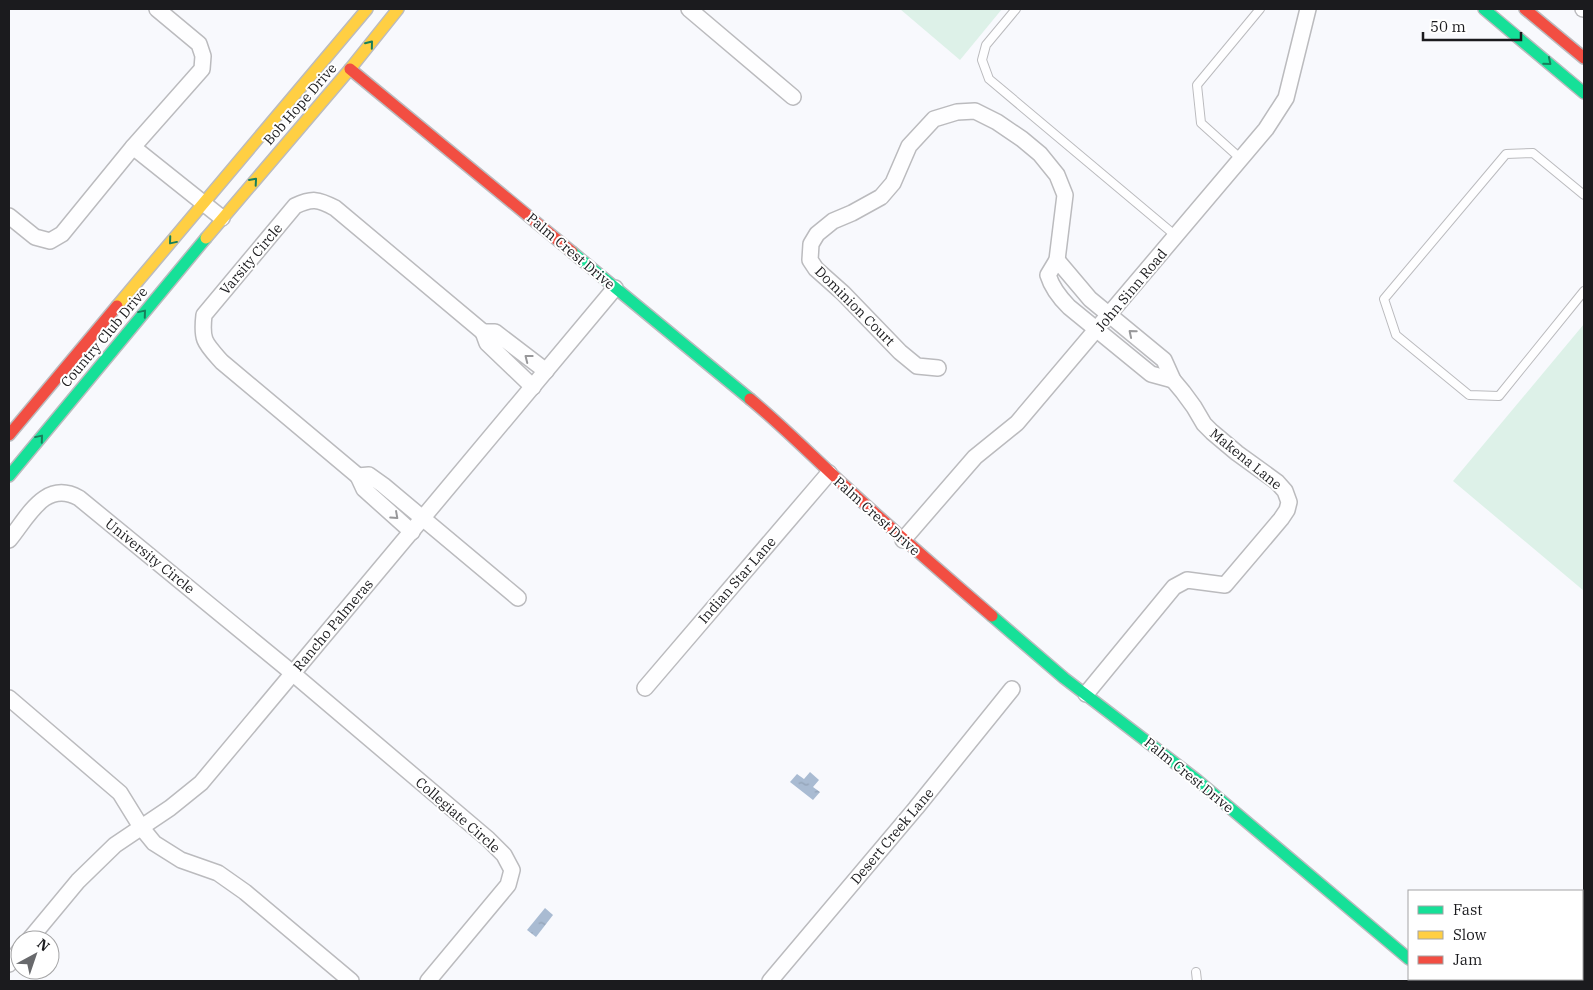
<svg xmlns="http://www.w3.org/2000/svg" width="1593" height="990" viewBox="0 0 1593 990" font-family="'IBM Plex Serif',serif">
<defs>
<pattern id="water-ripples" width="26" height="14" patternUnits="userSpaceOnUse" patternTransform="scale(1.25)"><rect width="26" height="14" fill="#a9bbd2"/><path d="M2 4q2-2 4 0t4 0M15 11q2-2 4 0t4 0" fill="none" stroke="#91a0b4"/></pattern>
</defs>
<rect width="100%" height="100%" fill="#f8f9fd"/>
<g fill="#ddf1e8">
<path d="M900 9H1002L960 60Z"/>
<path d="M1584 324V591L1453 481Z"/>
</g>
<g fill="url(#water-ripples)">
<path d="M810 772 819 780 813 787 820 792 813 800 790 782 797 774 804 779Z"/>
<path d="M545 908 553 915 536 937 527 930Z"/>
</g>
<g fill="none" stroke-linecap="round" stroke-linejoin="round">
<defs>
<g id="lane">
<path d="M1016 9 986 45 982 60 989 79 1176 236"/>
<path d="M1241 159 1201 123 1197 85 1260 9"/>
<path d="M1584 195 1533 153 1506 154 1384 299 1396 335 1469 395 1499 396 1584 291"/>
<path d="M1196 972 1197 981"/>
</g>
<g id="street">
<path d="M689 9 793 97"/>
<path d="M1583 9H1584"/>
<path d="M133 147 222 218"/>
<path d="M9 216 35 237 50 241 62 234 133 147 202 69 203 56 199 44 157 9"/>
<path d="M1057 260 1090 299 1164 360 1173 380 1183 392 1194 407 1204 424 1212 432 1237 453 1277 482 1285 491 1289 502 1287 510 1281 519 1225 585 1187 580 1174 587 1086 694"/>
<path d="M938 368 917 366 900 352 843 293 816 269 810 260 811 244 817 234 833 221 852 213 881 197 893 183 909 146 934 119 957 112 975 111 997 122 1022 139 1040 154 1057 175 1065 195 1057 260 1048 275C1052 288 1059 297 1069 307L1151 374 1173 380"/>
<path d="M533 387 487 343 483 332H495L546 371"/>
<path d="M358 476 222 362C205 343 201 341 204 315L295 206C312 198 318 199 335 208L483 332"/>
<path d="M412 532 364 489 358 476 369 475 383 485 518 598"/>
<path d="M9 540C28 517 45 479 79 498L284 666 488 839 504 855 512 870 508 885 428 981"/>
<path d="M903 540 975 457 1017 423 1266 129 1286 98 1308 9"/>
<path d="M645 688 829 473"/>
<path d="M9 698 120 793 141 827 154 843 181 860 218 873 245 892 351 981"/>
<path d="M1582 904 1584 901"/>
<path d="M29 940 78 881 115 845 170 808 201 783 615 288"/>
<path d="M9 964 20 950"/>
<path d="M1582 976 1584 973"/>
<path d="M1433 979 1436 981"/>
<path d="M770 981 916 808 1012 689"/>
<path d="M1516 981 1518 979"/>
</g>
<g id="fast">
<path d="M1484 9 1584 93"/>
<path d="M572 252 750 399"/>
<path d="M9 476 206 238"/>
<path d="M992 616 1064 678 1197 780 1409 959"/>
</g>
<g id="slow">
<path d="M206 238 350 69 398 9"/>
<path d="M117 306 367 9"/>
</g>
<g id="jam">
<path d="M1525 9 1584 58"/>
<path d="M350 69 572 252"/>
<path d="M750 399C784 427 814 458 846 487 894 531 943 574 992 616"/>
<path d="M9 435 117 306"/>
</g>
</defs>
<use href="#lane" stroke="#bbbbbe" stroke-width="10"/>
<use href="#street" stroke="#bbbbbe" stroke-width="18"/>
<use href="#fast" stroke="#bbbbbe" stroke-width="14"/>
<use href="#slow" stroke="#bbbbbe" stroke-width="14"/>
<use href="#jam" stroke="#bbbbbe" stroke-width="14"/>
<use href="#lane" stroke="#fefeff" stroke-width="8"/>
<use href="#street" stroke="#fefeff" stroke-width="15"/>
<use href="#fast" stroke="#16e098" stroke-width="11"/>
<use href="#slow" stroke="#ffcf43" stroke-width="11"/>
<use href="#jam" stroke="#f24e42" stroke-width="11"/>
</g>
<defs><path id="oneway-chevron" d="M-2-3.5L2.5 0L-2 3.5" fill="none" stroke-width="1.6" stroke-linecap="round" stroke-linejoin="round" transform="scale(1.25)"/></defs>
<g stroke="#187e5b">
<use href="#oneway-chevron" transform="translate(370 44) rotate(-51)"/>
<use href="#oneway-chevron" transform="translate(1548 62) rotate(40)"/>
<use href="#oneway-chevron" transform="translate(254 181) rotate(-49)"/>
<use href="#oneway-chevron" transform="translate(172 241) rotate(130)"/>
<use href="#oneway-chevron" transform="translate(143 313) rotate(-50)"/>
<use href="#oneway-chevron" transform="translate(40 438) rotate(-50)"/>
</g>
<g stroke="#98989a">
<use href="#oneway-chevron" transform="translate(1132 333) rotate(-140)"/>
<use href="#oneway-chevron" transform="translate(528 358) rotate(-142)"/>
<use href="#oneway-chevron" transform="translate(395 516) rotate(42)"/>
</g>
<g text-anchor="middle" stroke-width="4" stroke-linejoin="round" paint-order="stroke">
<g font-size="14" fill="#1b1b1e" stroke="#fff">
<text transform="translate(300 104) rotate(-49)" y="5">Bob Hope Drive</text>
<text transform="translate(571 251) rotate(40)" y="5">Palm Crest Drive</text>
<text transform="translate(251 259) rotate(-50)" y="5">Varsity Circle</text>
<text transform="translate(1131 290) rotate(-50)" y="5">John Sinn Road</text>
<text transform="translate(855 306) rotate(45)" y="5">Dominion Court</text>
<text transform="translate(104 337) rotate(-50)" y="5">Country Club Drive</text>
<text transform="translate(1246 459) rotate(39)" y="5">Makena Lane</text>
<text transform="translate(877 516) rotate(42)" y="5">Palm Crest Drive</text>
<text transform="translate(150 556) rotate(39)" y="5">University Circle</text>
<text transform="translate(737 580) rotate(-49)" y="5">Indian Star Lane</text>
<text transform="translate(333 625) rotate(-50)" y="5">Rancho Palmeras</text>
<text transform="translate(1189 775) rotate(39)" y="5">Palm Crest Drive</text>
<text transform="translate(458 815) rotate(41)" y="5">Collegiate Circle</text>
<text transform="translate(892 836) rotate(-50)" y="5">Desert Creek Lane</text>
</g>
</g>
<rect width="1593" height="990" fill="none" stroke="#1b1b1e" stroke-width="20"/>
<rect x="1408" y="890" width="175" height="90" fill="#ffffff" stroke="#a4a4a5"/>
<rect x="1418" y="906" width="25" height="8" fill="#16e098" stroke="#a4a4a5"/>
<text x="1453" y="915" font-size="15" fill="#1b1b1e">Fast</text>
<rect x="1418" y="931" width="25" height="8" fill="#ffcf43" stroke="#a4a4a5"/>
<text x="1453" y="940" font-size="15" fill="#1b1b1e">Slow</text>
<rect x="1418" y="956" width="25" height="8" fill="#f24e42" stroke="#a4a4a5"/>
<text x="1453" y="965" font-size="15" fill="#1b1b1e">Jam</text>
<g transform="translate(35 955) rotate(40)"><circle r="24" fill="#ffffff" stroke="#a4a4a5"/>
<path d="M0-4L9 19L0 12L-9 19Z" fill="#68696c"/>
<text y="-8" font-size="14" font-weight="bold" text-anchor="middle" fill="#1b1b1e">N</text>
</g>
<path d="M1423 32v8h98v-8" fill="none" stroke="#1b1b1e" stroke-width="2.5"/>
<text x="1430" y="32" font-size="15" fill="#1b1b1e" stroke="#ffffff" stroke-width="4" paint-order="stroke">50 m</text>
</svg>
